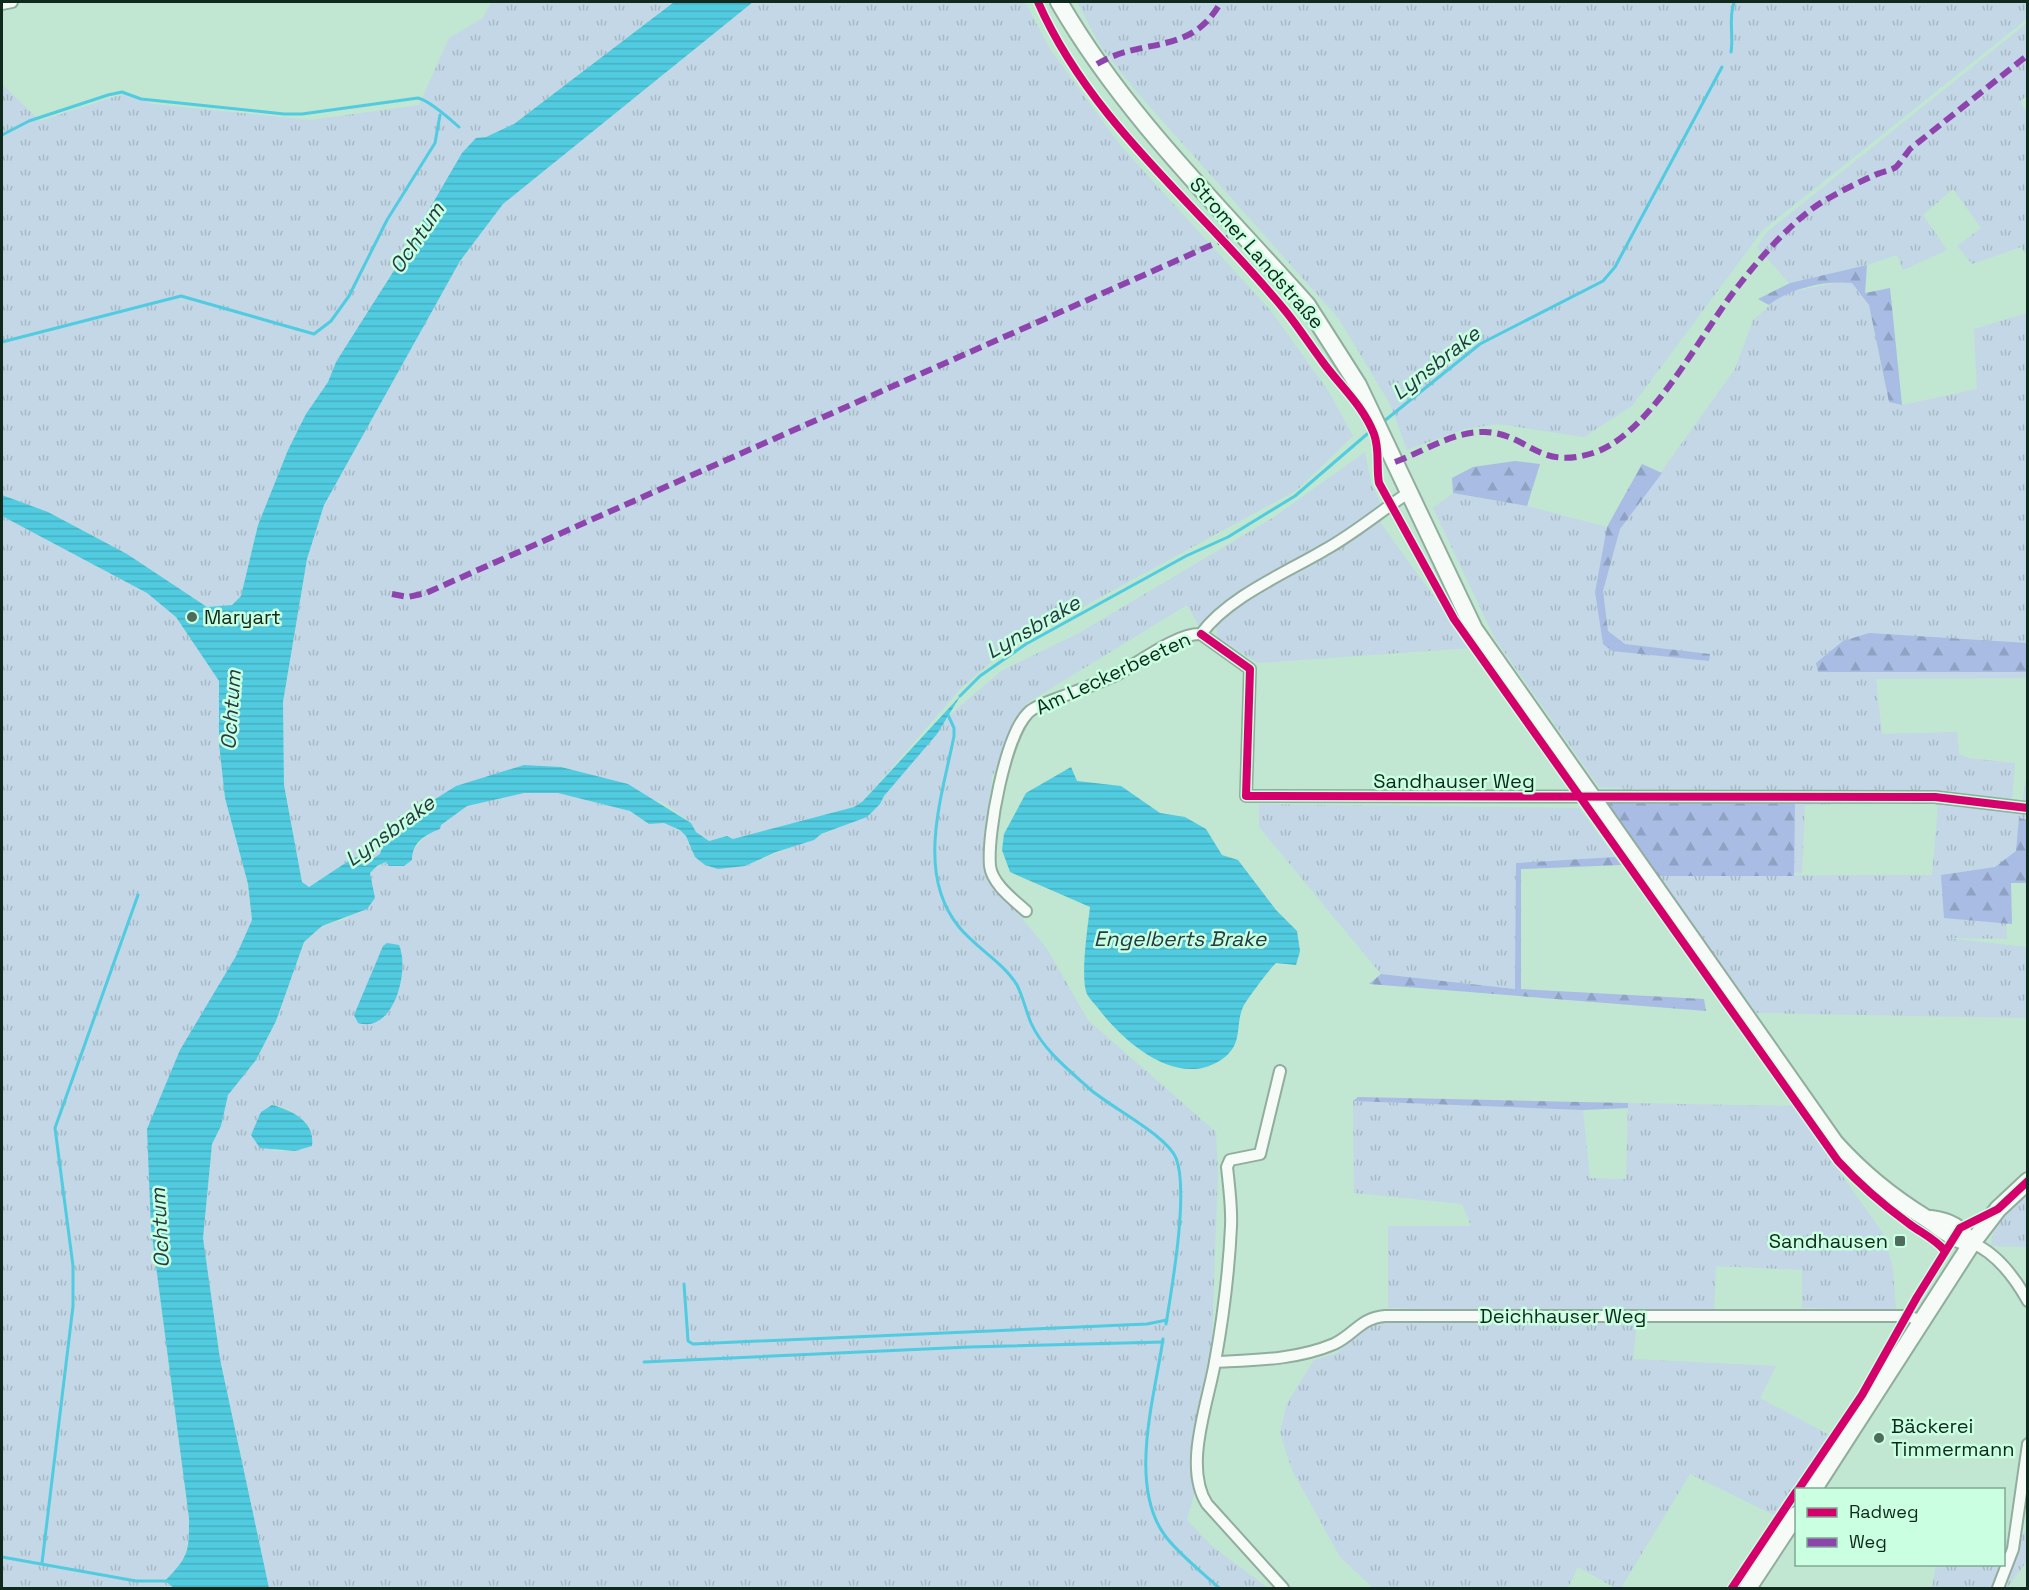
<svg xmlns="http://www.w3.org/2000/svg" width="2029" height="1590" viewBox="0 0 2029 1590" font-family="'Space Grotesk',sans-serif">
<defs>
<pattern id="grass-tufts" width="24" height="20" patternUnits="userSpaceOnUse" patternTransform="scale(1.5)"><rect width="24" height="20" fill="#c3d7e6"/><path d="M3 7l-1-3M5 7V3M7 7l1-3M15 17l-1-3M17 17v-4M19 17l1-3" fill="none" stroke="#a6b9c5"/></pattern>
<pattern id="forest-firs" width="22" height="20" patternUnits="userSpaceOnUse" patternTransform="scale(1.5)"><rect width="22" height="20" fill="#a8bce4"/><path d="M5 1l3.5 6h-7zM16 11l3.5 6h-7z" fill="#8fa2c3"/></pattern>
<pattern id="water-rules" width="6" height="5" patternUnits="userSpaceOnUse" patternTransform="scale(1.5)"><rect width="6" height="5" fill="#51cbe0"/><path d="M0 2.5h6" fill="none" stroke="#45aec0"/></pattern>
</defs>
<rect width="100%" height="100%" fill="#c1e6d1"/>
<g fill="url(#grass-tufts)" fill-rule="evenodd">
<path d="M491 2H674L514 124 486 137 476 138 416 241 387 280 370 312 336 362 328 382 306 415 288 450 258 525 241 596 232 605 207 607 127 554 48 512 2 495V84L40 121 123 94 153 104 310 120 419 105 449 38 483 18Z"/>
<path d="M753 2H1025L1050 49 1120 145 1271 311 1329 392 1353 436 1297 490 1009 647 962 687 863 801 854 807 733 839 727 836 709 841 696 832 691 823 662 802 524 765 380 854 364 865 353 858 308 887 302 882 284 785 283 702 307 559 323 505 460 261 503 204Z"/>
<path d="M1077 2H2027L2028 18 1763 230 1632 406 1584 437 1498 424 1465 429 1407 450 1390 404 1339 319 1142 98 1101 47Z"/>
<path d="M2027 23V95L2020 102 2027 112V256L2021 247 1972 264 1957 246 1981 228 1953 189 1923 215 1947 250 1903 270 1897 255 1867 265 1789 283 1757 247 1767 232Z"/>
<path d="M1840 282 1852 283 1869 305 1889 402 1902 405 1977 389 1974 329 2027 313V678L1876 679 1882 734 1957 732 1959 754 1968 758 2015 763 2012 801 2022 803 2027 773V863L2002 868 2007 939 1946 938 2027 947V1018L1756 1013 1657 876 1932 875 1938 805 1925 802 1805 805 1802 873 1653 869 1598 789 1641 788 1599 787 1495 639 1433 508 1453 493 1527 506 1607 527 1595 592 1603 644 1709 654 1625 644 1608 631 1603 591 1620 529 1735 369 1753 320 1784 293Z"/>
<path d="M1365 452 1371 482 1382 506C1324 550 1259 584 1199 626L1187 605 1027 703 992 777 984 871 1047 949 1088 1020 1216 1132 1218 1172 1211 1365 1196 1436 1195 1490 1187 1520 1212 1546 1268 1588H269L220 1359 203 1238 212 1144 221 1126 228 1095 256 1060 276 1021 304 942 322 926 346 919 375 898 370 873C382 860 401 861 413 850 425 839 423 835 440 829V825L466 806 524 793H558L630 811 649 824 664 823 680 830 686 836 690 847 745 866 867 816 880 804 884 796 951 714 1001 671 1079 633 1274 517ZM272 1105 288 1109 306 1122 311 1146 295 1151H273Z"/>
<path d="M2 516 147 593 176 617 219 681V744L225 798 248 884 252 920 236 956 151 1228 189 1518C189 1552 189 1555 165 1581L174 1588H2Z"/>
<path d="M1377 518 1471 648 1258 663 1218 639 1216 626 1222 618Z"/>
<path d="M1259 804 1579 808 1615 857 1516 863V989L1381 974 1259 827Z"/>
<path d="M1353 1101 1583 1110 1590 1178 1626 1179 1628 1103 1793 1106 1885 1236 1893 1270 1896 1310 1802 1308V1270L1716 1266 1714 1314 1638 1315 1388 1308V1226H1471L1462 1204 1354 1193Z"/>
<path d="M2027 1189V1247L1991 1246C1993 1221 2011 1207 2027 1189Z"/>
<path d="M1630 1321H1637L1633 1359 1776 1366 1760 1398 1833 1437 1800 1489 1796 1490V1496L1782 1519 1690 1474 1621 1588H1615L1578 1567 1568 1588H1373L1340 1557 1292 1470 1280 1433 1287 1403 1314 1360 1337 1353 1372 1322Z"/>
<path d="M2027 1526V1561L2007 1588H2001L2016 1548Z"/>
<path d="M2004 1537 2011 1544 1992 1588H1932L1936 1565 2004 1564Z"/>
</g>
<g fill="url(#forest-firs)">
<path d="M1867 265 1865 293 1890 288 1902 405 1889 402 1869 305 1852 283C1825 280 1790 288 1769 305L1758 299 1790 283Z"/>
<path d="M1515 461 1540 464 1527 506 1453 493 1452 478 1473 467Z"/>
<path d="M1642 464 1662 473 1620 529 1603 591 1608 631 1625 644 1710 654 1709 661 1612 651 1603 644 1595 592 1607 527Z"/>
<path d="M1869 633 2027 643V672H1818L1816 663 1843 641Z"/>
<path d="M1605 800H1795L1794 876H1657Z"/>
<path d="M2019 818 2027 820V883H2011L2012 924 1944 918 1941 875 1995 867 2016 851Z"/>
<path d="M1615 857 1621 865 1521 869V989L1704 999 1706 1011 1369 984 1381 974 1515 989 1516 863Z"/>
<path d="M1358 1097 1628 1103V1108L1583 1110 1353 1101Z"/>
</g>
<g fill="url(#water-rules)">
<path d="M674 2H753L503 204 460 261 324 505 307 559 283 702 284 785 302 882 309 887 353 858 358 857 364 865 380 854 385 838 429 803 456 786 524 765 561 767 628 784 691 823 696 832 709 841 727 836 733 839 854 807 863 801 961 695 937 734 884 796 880 804 867 817 821 834 814 840 776 852 745 866 718 869 705 865 695 857 686 836 680 830 664 823 649 824 630 811 558 793H524L467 806 441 825 440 829C424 835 412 843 412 860L404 866H389L386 862 377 866 370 873 375 898 367 909 322 926 304 942 276 1021 256 1060 228 1095 221 1126 212 1144 203 1238 220 1359 269 1588H174L165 1581C189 1556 189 1552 189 1518L151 1228 147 1129 180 1050 236 956 252 920 248 884 225 798 219 744V681L176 617 147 593 2 516V495L48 512 127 554 207 607 232 605 241 596 258 525 288 450 306 414 328 382 336 362 407 250 416 241V232L462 153 476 138 486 137 514 124Z"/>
<path d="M1071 767 1077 781 1121 786 1160 813 1185 817 1206 829 1222 855 1238 860 1276 910 1297 931 1300 951 1296 965 1276 963C1271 967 1245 1002 1243 1007 1235 1026 1243 1042 1225 1057 1182 1091 1128 1046 1101 1012 1097 1006 1090 1000 1087 994 1080 978 1088 925 1090 907L1010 872 1002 850 1004 834 1026 793Z"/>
<path d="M387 943 399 945C410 970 394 1034 358 1023L354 1015 383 946Z"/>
<path d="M272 1105C293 1111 315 1121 312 1146L295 1151 260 1148 251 1135 261 1112Z"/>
</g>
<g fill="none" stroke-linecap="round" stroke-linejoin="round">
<g stroke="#51cbe0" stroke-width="3">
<path d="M1731 52C1734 34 1728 20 1734 2"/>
<path d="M2 135 29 121 108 95 122 92 141 99 284 114H302L418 98C428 100 450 119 459 127"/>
<path d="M2 342 181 296 314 334 331 321 349 296 387 220 435 143 440 115"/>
<path d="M1383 422 1480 344 1603 281 1615 267 1722 67"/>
<path d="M960 696 980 676 1026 644 1186 556 1228 537 1295 496 1373 429"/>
<path d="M948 715 954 728V736C942 797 915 873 959 927 976 948 1003 962 1017 985 1023 997 1026 1011 1031 1023 1043 1050 1070 1071 1091 1090 1112 1108 1166 1135 1176 1158 1189 1191 1172 1287 1166 1324"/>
<path d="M684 1284 688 1341 693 1344 1147 1324 1167 1320"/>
<path d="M1163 1339C1155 1396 1127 1486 1166 1537 1181 1556 1202 1572 1219 1588"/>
<path d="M644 1362 969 1347 1163 1342"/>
<path d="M2 1557 136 1581H169"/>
<path d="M42 1563 73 1306V1266L55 1128 138 895"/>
</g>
<defs>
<g id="minor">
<path d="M2 4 12 2"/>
<path d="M1201 634 1250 669 1246 796 1935 797 2028 808"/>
<path d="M1026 911C1014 900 992 884 990 866 987 833 1005 736 1028 713 1035 705 1063 697 1074 692 1088 687 1102 681 1116 675 1139 663 1176 633 1201 634 1229 596 1288 572 1328 548 1356 532 1381 511 1408 493"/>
<path d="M1280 1071 1260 1154 1230 1160 1227 1167C1229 1186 1232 1207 1231 1226 1229 1270 1223 1318 1215 1362 1208 1403 1183 1467 1207 1504L1283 1588"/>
<path d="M1972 1243C1997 1253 2015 1278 2028 1301"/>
<path d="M1215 1362C1255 1360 1296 1360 1334 1344 1354 1335 1360 1318 1385 1316H1908L1921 1321"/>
<path d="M1998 1588 2013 1549 2028 1444"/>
</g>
<g id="secondary">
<path d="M1059 2C1125 116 1220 207 1307 305L1358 385 1474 629 1835 1143C1862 1173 1890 1196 1924 1217 1943 1229 1949 1238 1972 1243"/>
<path d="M1931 1219C1950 1221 1960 1228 1972 1243"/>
<path d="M1813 1490 1972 1243 1998 1209 2028 1181"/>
<path d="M1748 1588 1796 1515"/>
</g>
</defs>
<use href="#minor" stroke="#91ad9d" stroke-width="14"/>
<use href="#secondary" stroke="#91ad9d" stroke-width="20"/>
<use href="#minor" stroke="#f6fbf8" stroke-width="10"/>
<use href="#secondary" stroke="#f6fbf8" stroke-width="16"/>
<g stroke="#8e44ad" stroke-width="6" stroke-dasharray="12 6" stroke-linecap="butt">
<path d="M1097 64C1144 36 1190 57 1221 2"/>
<path d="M1395 462C1423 452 1453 431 1485 432 1530 434 1538 472 1596 452 1653 431 1702 331 1739 285 1760 258 1793 220 1822 202 1839 192 1857 183 1875 175 1881 172 1890 171 1896 167 1901 162 1906 154 1910 149L2028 55"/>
<path d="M392 594 408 597 426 593 1241 232"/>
</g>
<defs>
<g id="cycleway">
<path d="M1038 2C1092 125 1204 210 1287 313 1299 328 1310 345 1322 361 1340 386 1362 404 1374 434 1380 450 1376 467 1379 483L1454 619 1838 1161C1860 1185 1882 1204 1908 1223 1921 1233 1934 1238 1945 1251"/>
<path d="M1201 634 1250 669 1246 796 1935 797 2028 808"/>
<path d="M1798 1490 1862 1395 1917 1297 1960 1228 1998 1209 2028 1181"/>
<path d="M1732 1588 1796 1492"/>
</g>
</defs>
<use href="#cycleway" stroke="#caffe1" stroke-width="11"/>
<use href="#cycleway" stroke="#d6006c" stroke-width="8"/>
</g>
<g fill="#4d6c5b" stroke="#caffe1" stroke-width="2">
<circle cx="192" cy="617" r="6"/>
<rect x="1894" y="1235" width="12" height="12" rx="3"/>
<circle cx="1879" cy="1438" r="6"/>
</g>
<g text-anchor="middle" stroke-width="5" stroke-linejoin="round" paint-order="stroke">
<g font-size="20" fill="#0f2a1c" stroke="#caffe1">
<text transform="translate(1257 253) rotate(49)" y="7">Stromer Landstraße</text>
<text transform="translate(1113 673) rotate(-25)" y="7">Am Leckerbeeten</text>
<text x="1454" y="788">Sandhauser Weg</text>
<text x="1563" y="1323">Deichhauser Weg</text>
</g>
<g font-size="20" fill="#0f2a1c" stroke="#caffe1" text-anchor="start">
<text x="204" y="624">Maryart</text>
<text x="1888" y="1248" text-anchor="end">Sandhausen</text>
<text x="1891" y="1433">Bäckerei<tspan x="1891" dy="23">Timmermann</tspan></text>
</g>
<g font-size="21" font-style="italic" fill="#233b42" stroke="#caffe1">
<text transform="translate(417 238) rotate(-56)" y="7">Ochtum</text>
<text transform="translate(1436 363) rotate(-38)" y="7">Lynsbrake</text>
<text transform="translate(1033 627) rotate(-30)" y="7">Lynsbrake</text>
<text transform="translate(231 710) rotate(-86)" y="7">Ochtum</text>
<text transform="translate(390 831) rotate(-36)" y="7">Lynsbrake</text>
<text x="1180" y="946">Engelberts Brake</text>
<text transform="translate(160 1228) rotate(-93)" y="7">Ochtum</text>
</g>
</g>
<rect width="2029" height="1590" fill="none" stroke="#0f2a1c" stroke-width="6"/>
<rect x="1795" y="1488" width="210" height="78" fill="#caffe1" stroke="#7faa92" stroke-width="1.5"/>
<rect x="1807" y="1508" width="30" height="9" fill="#d6006c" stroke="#7faa92" stroke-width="1.5"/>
<text x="1849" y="1518" font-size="18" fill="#0f2a1c">Radweg</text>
<rect x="1807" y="1538" width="30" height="9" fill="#8e44ad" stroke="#7faa92" stroke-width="1.5"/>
<text x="1849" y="1548" font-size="18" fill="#0f2a1c">Weg</text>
</svg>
